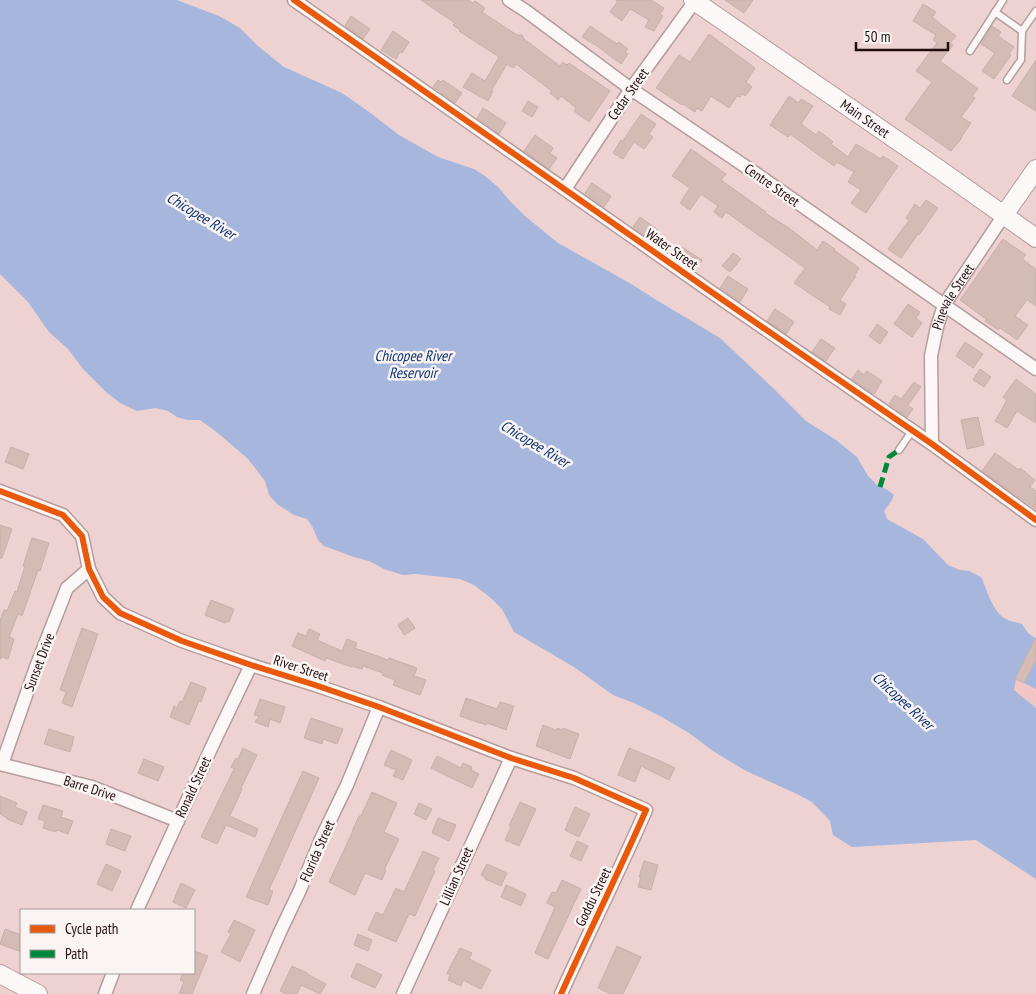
<svg xmlns="http://www.w3.org/2000/svg" width="1036" height="994" viewBox="0 0 1036 994" font-family="'PT Sans Narrow',sans-serif">
<rect width="100%" height="100%" fill="#eed2d1"/>
<path fill="#f2c6c5" d="M1036 637V708L1014 690 1015 679Z"/>
<path fill="#a6b6dc" d="M0 0H177L219 16 240 28 258 46 284 67 342 93 372 114 399 135 438 157 474 169 485 176 498 187 509 200 525 216 558 243 633 285 653 298 720 338 774 389 806 421 836 440 857 457 868 476 878 486 886 489 894 495 892 500 884 511 887 519 923 539 948 565 960 570 969 571 981 577C987 590 993 613 1006 619 1011 622 1017 622 1022 624L1028 633 1036 639V689L1016 679 1014 690 1036 708V879L976 840 852 847 833 835 830 821 812 802 797 794 746 771 713 751 689 733 660 716 634 703 613 695 574 667 514 632 502 609 492 599 474 585 460 579 443 577 415 574 403 575 384 569 369 561 354 557 324 546 318 540 312 526 307 519 294 515 277 504 269 495 265 481 248 459 218 433 200 420H187L177 417 168 411 156 408 137 411 120 403 106 392 83 369 68 349 49 332 28 302 0 274Z"/>
<g fill="#d4bbb5" stroke="#c7b0ac">
<path d="M421 0H468L473 3 475 1 485 8 482 12 517 35H522L524 39 560 66 563 62 567 65 569 63 610 91 589 122 574 111 576 108 561 96 558 100 550 93 552 91 516 64 513 68 507 64 491 91H493L488 101 463 87 472 73 485 81 499 57 459 31 460 30 453 25 455 23Z"/>
<path d="M616 0H651L664 8 660 14 663 16 654 31 645 27 649 20 630 9 622 21 610 12 618 1Z"/>
<path d="M725 0H753L744 13Z"/>
<path d="M923 4 936 12 932 17 956 36 950 43 953 45 940 61 978 89 972 96 975 98 961 117 971 123 962 136 961 139 951 151 905 119 932 82 916 71 937 43 933 40 936 35 913 21Z"/>
<path d="M351 16 370 29 363 39 345 26Z"/>
<path d="M590 26 617 44 619 42 628 49 625 52 628 54 621 64 597 46 582 37Z"/>
<path d="M992 26 1001 32 998 36 1014 47 1009 54 1011 55 994 79 982 71 995 53 981 44Z"/>
<path d="M393 31 409 42 402 53 400 52 396 59 381 50Z"/>
<path d="M709 34 755 68 746 82 752 87 745 96 742 94 740 97 737 96 729 108 711 96 702 111 697 108 695 112 683 104 682 105 656 88 679 55 690 62Z"/>
<path d="M1036 60V111L1012 96Z"/>
<path d="M438 80 441 82 443 80 462 93 455 103 433 87Z"/>
<path d="M789 96 799 103 801 99 813 106 801 124 816 135 819 131 833 142 831 144 848 157 856 144 881 159 883 156 898 166 866 213 851 203 861 190 848 182 854 172 837 162 834 166 790 134 788 137 770 125Z"/>
<path d="M528 101 538 107 532 117 522 111Z"/>
<path d="M483 108 506 123 499 134 477 118Z"/>
<path d="M641 114 656 124 649 134 653 137 644 149 634 142 623 159 613 153 621 140 622 142Z"/>
<path d="M535 135 553 148 550 153 557 158 549 169 524 151Z"/>
<path d="M691 149 726 174 721 180 766 212 765 213 789 228 817 250 823 241 835 249 834 250 859 268 854 276H856L840 300 846 304 840 315 829 309 830 307 794 283 805 268 726 212 722 218 714 212 718 206 701 194 690 210 680 203 690 188 672 176Z"/>
<path d="M592 183 611 196 604 207 585 193Z"/>
<path d="M926 200 938 208 919 235 918 234 901 258 888 249 909 220 906 218 915 204 920 208Z"/>
<path d="M640 217 658 230 651 240 633 227Z"/>
<path d="M1003 239 1026 255 1022 259 1036 269V306L1027 300 1015 316 1028 325 1017 340 1000 328 998 330 985 321 986 319 960 300Z"/>
<path d="M682 247 702 260 695 270 676 257Z"/>
<path d="M733 253 741 259 730 272 722 266Z"/>
<path d="M728 276 748 289 740 302 720 288Z"/>
<path d="M908 304 920 312 916 318 922 323 912 337 894 324Z"/>
<path d="M775 309 794 322 786 334 767 321Z"/>
<path d="M877 324 888 332 880 344 869 336Z"/>
<path d="M821 339 835 348 826 361 812 352Z"/>
<path d="M965 342 983 354 973 368 956 356Z"/>
<path d="M980 369 991 377 984 387 973 380Z"/>
<path d="M858 370 864 375 867 371 882 381 874 394 852 379Z"/>
<path d="M1016 379 1036 394V423L1017 411 1007 428 995 421 1007 400 1003 397Z"/>
<path d="M914 382 921 387 908 405 913 409 907 417 889 404 895 395 901 399Z"/>
<path d="M978 417 984 445 967 449 961 420Z"/>
<path d="M11 447 29 454 23 469 5 462Z"/>
<path d="M995 453 1019 470 1020 468 1035 480 1030 487 1036 491V509L982 471Z"/>
<path d="M0 525 12 529 2 558H0Z"/>
<path d="M32 538 49 543 40 571 38 570 22 616 18 614 9 637 14 639 8 659 2 657 1 659H0V620L4 610 7 611 15 591 17 592 25 566H23Z"/>
<path d="M211 600 234 609 229 622 226 621 225 623 205 615Z"/>
<path d="M408 618 415 628 404 635 398 625Z"/>
<path d="M82 628 98 634 72 707 62 703 66 692 60 690Z"/>
<path d="M309 629 320 634 317 640 342 651 347 639 357 643 355 648 388 660 389 658 417 668 414 676 426 680 420 695 393 685 395 680 382 675 383 673 363 666 362 669 352 666V667L326 658 325 661 292 646 298 633 306 636Z"/>
<path d="M1036 637V660L1024 683 1015 679Z"/>
<path d="M191 682 206 688 201 702 199 701 189 725 170 717 174 706 177 708 180 701 182 702Z"/>
<path d="M466 698 497 709 500 702 514 706 506 730 487 723 486 725 460 716Z"/>
<path d="M260 699 285 707 280 723 270 719 268 727 255 722 259 716 254 715Z"/>
<path d="M311 718 343 729 337 744 323 739 322 744 304 738Z"/>
<path d="M543 725 556 730 557 728 562 730 563 728 579 734 570 759 536 746Z"/>
<path d="M49 729 74 737 70 752 44 744Z"/>
<path d="M243 748 257 755 241 788 242 789 230 816 258 829 255 837 226 825 217 844 201 837 234 769 231 767 236 758 238 759Z"/>
<path d="M629 748 658 760 675 768 669 780 641 766 635 782 618 775Z"/>
<path d="M391 750 412 760 403 780 393 776 396 770 384 765Z"/>
<path d="M437 756 461 768 463 763 472 767 471 770 479 774 472 788 431 768Z"/>
<path d="M144 759 164 767 158 781 138 773Z"/>
<path d="M303 771 319 778 269 890 273 891 268 905 246 897Z"/>
<path d="M372 792 397 803 384 832 399 839 384 870H386L382 880 365 873 355 895 329 882 353 831H352L359 816H361Z"/>
<path d="M0 796 17 803 15 807 27 812 22 825 7 819V818L0 814Z"/>
<path d="M520 802 536 809 519 846 505 840 511 827 509 826Z"/>
<path d="M419 803 432 809 426 820 414 814Z"/>
<path d="M43 805 63 811 61 817 73 821 68 834 57 830 56 832 43 828 45 821 38 819Z"/>
<path d="M575 807 590 814 579 837 565 830Z"/>
<path d="M438 818 456 825 449 841 432 833Z"/>
<path d="M111 829 131 836 125 851 106 844Z"/>
<path d="M577 841 588 846 581 861 570 856Z"/>
<path d="M423 851 439 858 433 870 435 871 415 916 409 914 396 942 368 930 376 912 383 915 396 888 404 892Z"/>
<path d="M644 861 658 865 651 890 638 887 641 877H639Z"/>
<path d="M106 864 121 871 112 891 97 884Z"/>
<path d="M487 864 507 873 501 886 485 879V877L481 875Z"/>
<path d="M562 880 581 889 548 959 535 953 555 907 547 903 552 892 556 893Z"/>
<path d="M181 883 195 890 186 908 173 902Z"/>
<path d="M506 885 526 894 521 906 501 897Z"/>
<path d="M234 920 255 930 240 962 221 952 231 934 228 932Z"/>
<path d="M5 929 21 935V952L0 944Z"/>
<path d="M358 934 372 940 368 951 354 945Z"/>
<path d="M617 946 641 957 623 994H611L598 988Z"/>
<path d="M460 948 472 953 469 959 491 970 481 989 463 980 461 986 448 980 450 975 447 973Z"/>
<path d="M194 951 208 956 192 994H179L184 982 180 980 183 973H194Z"/>
<path d="M357 963 382 975 375 988 351 977Z"/>
<path d="M292 966 307 973V974L326 984 320 994 301 985 297 994H287L280 991Z"/>
</g>
<g fill="none" stroke-linecap="round" stroke-linejoin="round">
<defs>
<g id="lane">
<path d="M995 12 1022 31 1036 11"/>
<path d="M970 51 1003 0"/>
<path d="M1007 80 1021 60 1022 31"/>
<path d="M899 450 912 431"/>
</g>
<g id="street">
<path d="M294 0 720 298 932 444 1036 520"/>
<path d="M509 0 526 11 631 89 758 175 944 305 1036 369"/>
<path d="M565 189 631 89 695 1"/>
<path id="s1" d="M932 444 931 356 937 327 944 305 1004 215"/>
<path d="M0 491 63 515 82 536 89 569 103 597 120 613 182 641 251 665 315 685 379 707 511 758 574 778 646 810C619 872 589 932 561 994"/>
<path d="M0 764 92 787 178 821"/>
<path d="M2 764 36 667 67 588 89 569"/>
<path d="M137 910 214 742 251 665"/>
<path d="M105 994 113 973"/>
<path d="M253 994 280 932 300 890 321 839 347 785 379 707"/>
<path d="M403 994 511 758"/>
</g>
<g id="secondary">
<path id="s2" d="M693 0 940 170 1036 238"/>
<path d="M1004 215 1036 169"/>
<path d="M0 974 38 994"/>
</g>
</defs>
<use href="#lane" stroke="#b49d9c" stroke-width="9"/>
<use href="#street" stroke="#b49d9c" stroke-width="15"/>
<use href="#secondary" stroke="#b49d9c" stroke-width="20"/>
<use href="#lane" stroke="#fcf8f8" stroke-width="6"/>
<use href="#street" stroke="#fcf8f8" stroke-width="12"/>
<use href="#secondary" stroke="#fcf8f8" stroke-width="18"/>
<path stroke="#00873e" stroke-width="5" stroke-dasharray="10 5" stroke-linecap="butt" d="M880 487 889 457 899 450"/>
<defs>
<g id="cycleway">
<path d="M294 0 720 298 932 444 1036 520"/>
<path d="M0 491 63 515 82 536 89 569 103 597 120 613 182 641 251 665 315 685 379 707 511 758 574 778 646 810C619 872 589 932 561 994"/>
</g>
</defs>
<use href="#cycleway" stroke="#faf4f3" stroke-width="9"/>
<use href="#cycleway" stroke="#e8590c" stroke-width="6"/>
</g>
<g text-anchor="middle" stroke-width="5" stroke-linejoin="round" paint-order="stroke">
<g font-size="14" fill="#230e0e" stroke="#faf4f3">
<text transform="translate(628 94) rotate(-55)" y="5">Cedar Street</text>
<text dy="5" stroke="none"><textPath href="#s2" startOffset="209">Main Street</textPath></text>
<text transform="translate(772 185) rotate(35)" y="5">Centre Street</text>
<text transform="translate(672 249) rotate(35)" y="5">Water Street</text>
<text dy="5" stroke="none"><textPath href="#s1" startOffset="152">Pinevale Street</textPath></text>
<text transform="translate(39 662) rotate(-69)" y="5">Sunset Drive</text>
<text transform="translate(301 668) rotate(18)" y="5">River Street</text>
<text transform="translate(193 787) rotate(-65)" y="5">Ronald Street</text>
<text transform="translate(90 788) rotate(18)" y="5">Barre Drive</text>
<text transform="translate(317 851) rotate(-66)" y="5">Florida Street</text>
<text transform="translate(456 876) rotate(-66)" y="5">Lillian Street</text>
<text transform="translate(593 897) rotate(-64)" y="5">Goddu Street</text>
</g>
<g font-size="15" font-style="italic" fill="#0c3676" stroke="#faf4f3">
<text transform="translate(201 216) rotate(31)" y="5">Chicopee River</text>
<text x="413" y="361">Chicopee River<tspan x="413" dy="17">Reservoir</tspan></text>
<text transform="translate(535 444) rotate(31)" y="5">Chicopee River</text>
<text transform="translate(903 701) rotate(43)" y="5">Chicopee River</text>
</g>
</g>
<rect x="20" y="909" width="175" height="65" fill="#faf4f3" stroke="#a49897"/>
<rect x="30" y="925" width="25" height="8" fill="#e8590c" stroke="#a49897"/>
<text x="65" y="934" font-size="15" fill="#230e0e">Cycle path</text>
<rect x="30" y="950" width="25" height="8" fill="#00873e" stroke="#a49897"/>
<text x="65" y="959" font-size="15" fill="#230e0e">Path</text>
<path d="M856 42v8h92v-8" fill="none" stroke="#230e0e" stroke-width="2.5"/>
<text x="864" y="42" font-size="15" fill="#230e0e" stroke="#faf4f3" stroke-width="4" paint-order="stroke">50 m</text>
</svg>
